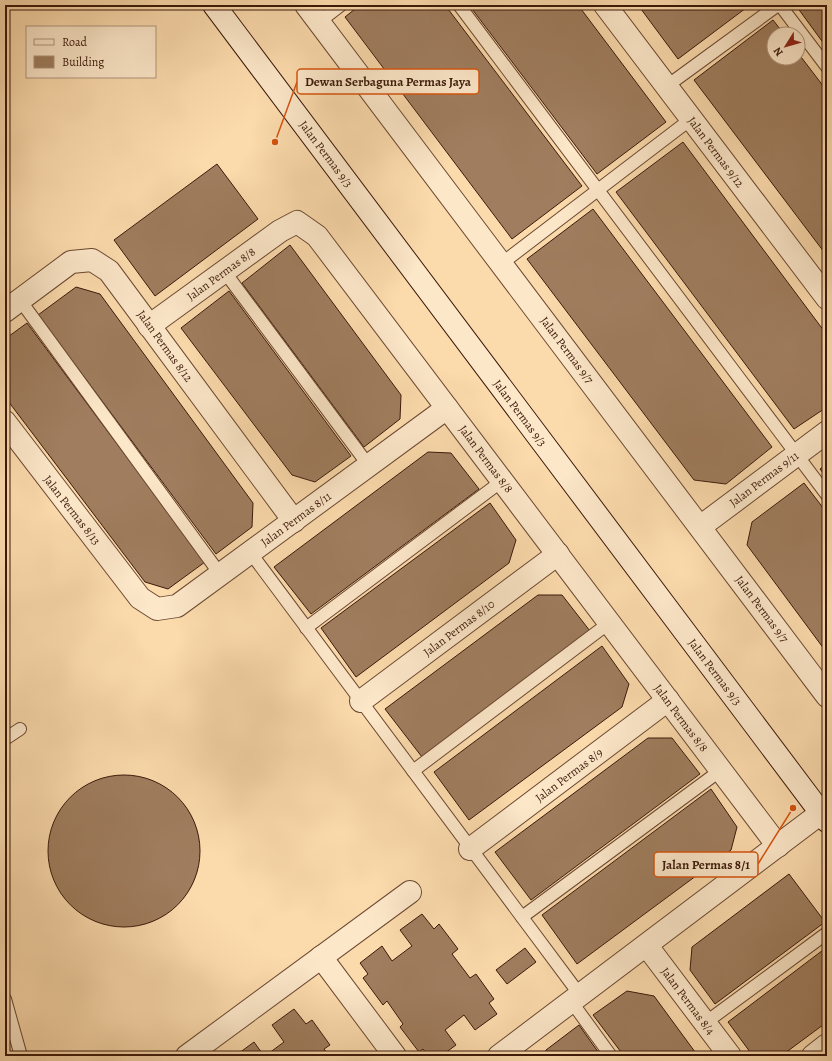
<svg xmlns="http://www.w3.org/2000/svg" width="832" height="1061" viewBox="0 0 832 1061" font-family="Alegreya,serif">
<rect width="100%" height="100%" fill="#fbdaac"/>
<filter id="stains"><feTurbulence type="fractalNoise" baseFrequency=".005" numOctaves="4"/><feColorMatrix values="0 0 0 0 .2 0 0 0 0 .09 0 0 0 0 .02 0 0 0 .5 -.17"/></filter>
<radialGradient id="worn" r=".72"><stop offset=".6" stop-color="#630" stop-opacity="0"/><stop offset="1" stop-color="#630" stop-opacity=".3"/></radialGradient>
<g fill="#9f7d5e" stroke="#3b190a">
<path d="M360 5H445L582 186 512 239 345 17Z"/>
<path d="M469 5H578L666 122 597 174Z"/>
<path d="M638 5H750L678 59Z"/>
<path d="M800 5H827V48L797 7Z"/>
<path d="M773 20 784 34H774V58H798V53L827 91V256L694 80Z"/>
<path d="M683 142 827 335V407L794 429 616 192Z"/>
<path d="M217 164 258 219 155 296 114 240Z"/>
<path d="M593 209 772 447 726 484 694 480 527 259Z"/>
<path d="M290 245 401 395 400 419 364 447 242 283Z"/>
<path d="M76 287 100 294 253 503 252 527 216 554 38 315Z"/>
<path d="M229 291 351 456 315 482 292 475 181 328Z"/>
<path d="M27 323 205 562 168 589 145 582 5 397V339Z"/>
<path d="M428 452 451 453 479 489 311 614 274 567Z"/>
<path d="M827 464V478L820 469Z"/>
<path d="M804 483 827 513V653L747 545 752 522Z"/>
<path d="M490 503 516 540 509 563 356 677 321 628Z"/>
<path d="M538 595H562L590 631 422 757 385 709Z"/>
<path d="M602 646 629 684 622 707 469 820 434 772Z"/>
<path d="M648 738H672L700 774 531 900 495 852Z"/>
<circle cx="124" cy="851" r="76"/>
<path d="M711 789 737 827 731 850 577 964 542 915Z"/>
<path d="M789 874 825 922 715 1004 690 970 692 947Z"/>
<path d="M422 914 434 929 439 924 458 949 452 954 470 978 476 974 494 999 489 1003 497 1014 475 1030 464 1015 445 1030 456 1045 441 1056H428L423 1049 419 1052 400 1027 403 1024 387 1001 383 1005 363 978 368 974 360 963 382 946 392 961 412 946 400 930Z"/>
<path d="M827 947V1022L781 1056H753L728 1022Z"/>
<path d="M525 948 536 962 507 984 496 970Z"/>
<path d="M627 991 654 996 698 1056H624L593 1015Z"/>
<path d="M294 1009 306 1024 312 1020 330 1045 324 1049 329 1056H265L284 1042 272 1025Z"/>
<path d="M579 1025 601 1056H545L546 1050Z"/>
<path d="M254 1042 264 1056H235Z"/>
</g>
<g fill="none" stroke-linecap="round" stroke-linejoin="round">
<defs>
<g id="lane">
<path d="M459 5 827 495"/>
<path d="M780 5 827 67"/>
<path d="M319 22 341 5"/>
<path d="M667 86 778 5"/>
<path d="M501 264 691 119"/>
<path d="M224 271 369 466"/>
<path d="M20 300 220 574"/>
<path d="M250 552 580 995"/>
<path d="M306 628 502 481"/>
<path d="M5 739 20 729"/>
<path d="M413 771 609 623"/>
<path d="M522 917 721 770"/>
<path d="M5 999 21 1056"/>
<path d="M571 1001 611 1056"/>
<path d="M705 1023 827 933"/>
</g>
<g id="street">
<path d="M306 5 827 696"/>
<path d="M605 5 827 298"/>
<path d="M5 311 71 262 92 260 109 271 294 521"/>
<path d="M149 326 280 231 297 222 317 236 778 846"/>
<path d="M5 422 140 598 157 609 177 606 447 408"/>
<path d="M700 527 827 432"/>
<path d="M361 701 558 554"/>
<path d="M470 849 668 700"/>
<path d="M647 946 730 1056"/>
<path d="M321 957 395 1056"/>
<path d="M187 1056 410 892"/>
<path d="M499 1056 821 813"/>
<path d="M813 1056 827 1045"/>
</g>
<path id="secondary" d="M214 5 827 821"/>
</defs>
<use href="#lane" stroke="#6b4932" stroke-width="14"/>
<use href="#street" stroke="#6b4932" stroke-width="24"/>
<use href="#secondary" stroke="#3b190a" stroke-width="24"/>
<use href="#lane" stroke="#fce7c9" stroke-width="12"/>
<use href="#street" stroke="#fce7c9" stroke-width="22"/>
<use href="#secondary" stroke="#fce7c9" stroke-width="22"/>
</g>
<g text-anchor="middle" stroke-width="3.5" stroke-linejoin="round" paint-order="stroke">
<g font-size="12" fill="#3b190a" stroke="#fce7c9">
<text transform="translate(716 152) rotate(53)" y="4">Jalan Permas 9/12</text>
<text transform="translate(326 154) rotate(53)" y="4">Jalan Permas 9/3</text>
<text transform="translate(221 274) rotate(-36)" y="4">Jalan Permas 8/8</text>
<text transform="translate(165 346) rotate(54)" y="4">Jalan Permas 8/12</text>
<text transform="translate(567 350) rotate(53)" y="4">Jalan Permas 9/7</text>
<text transform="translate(520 413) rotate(53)" y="4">Jalan Permas 9/3</text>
<text transform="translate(486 459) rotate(53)" y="4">Jalan Permas 8/8</text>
<text transform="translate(764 479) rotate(-37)" y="4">Jalan Permas 9/11</text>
<text transform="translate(72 510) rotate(52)" y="4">Jalan Permas 8/13</text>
<text transform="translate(296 519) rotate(-36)" y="4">Jalan Permas 8/11</text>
<text transform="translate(762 609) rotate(53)" y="4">Jalan Permas 9/7</text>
<text transform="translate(459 628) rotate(-37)" y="4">Jalan Permas 8/10</text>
<text transform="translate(715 672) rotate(53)" y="4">Jalan Permas 9/3</text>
<text transform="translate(681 718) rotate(53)" y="4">Jalan Permas 8/8</text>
<text transform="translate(569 775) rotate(-37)" y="4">Jalan Permas 8/9</text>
<text transform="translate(688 1001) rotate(53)" y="4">Jalan Permas 8/4</text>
</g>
</g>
<path fill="none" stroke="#d7530c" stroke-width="1.5" d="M275 142L297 82M793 808L758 864"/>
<g fill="#d7530c" stroke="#fce7c9" stroke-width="1.5">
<circle cx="275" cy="142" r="4"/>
<circle cx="793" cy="808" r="4"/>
</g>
<g fill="#fce7c9" stroke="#d7530c" stroke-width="1.5">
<rect x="297" y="69" width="182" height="25" rx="4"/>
<rect x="654" y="852" width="104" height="25" rx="4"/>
</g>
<g font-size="13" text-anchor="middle" font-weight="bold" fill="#3b190a">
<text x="388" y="86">Dewan Serbaguna Permas Jaya</text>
<text x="706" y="869">Jalan Permas 8/1</text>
</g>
<rect width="832" height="1061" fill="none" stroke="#fbdaac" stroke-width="20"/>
<rect x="6" y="6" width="820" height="1049" fill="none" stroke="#3b190a" stroke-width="2"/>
<rect x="10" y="10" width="812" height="1041" fill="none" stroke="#3b190a"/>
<rect x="26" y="26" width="130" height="52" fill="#fce7c9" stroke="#af957d"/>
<rect x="34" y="39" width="20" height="6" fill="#fce7c9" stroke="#af957d"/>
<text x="62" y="46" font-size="12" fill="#3b190a">Road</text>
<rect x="34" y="56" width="20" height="12" fill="#9f7d5e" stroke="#af957d"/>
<text x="62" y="66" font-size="12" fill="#3b190a">Building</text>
<g transform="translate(786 46) rotate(233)"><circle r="19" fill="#fce7c9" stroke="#af957d"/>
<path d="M0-3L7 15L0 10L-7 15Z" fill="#8f2418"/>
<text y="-6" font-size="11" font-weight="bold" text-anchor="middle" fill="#3b190a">N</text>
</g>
<rect width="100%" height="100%" filter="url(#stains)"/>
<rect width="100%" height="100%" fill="url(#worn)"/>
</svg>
